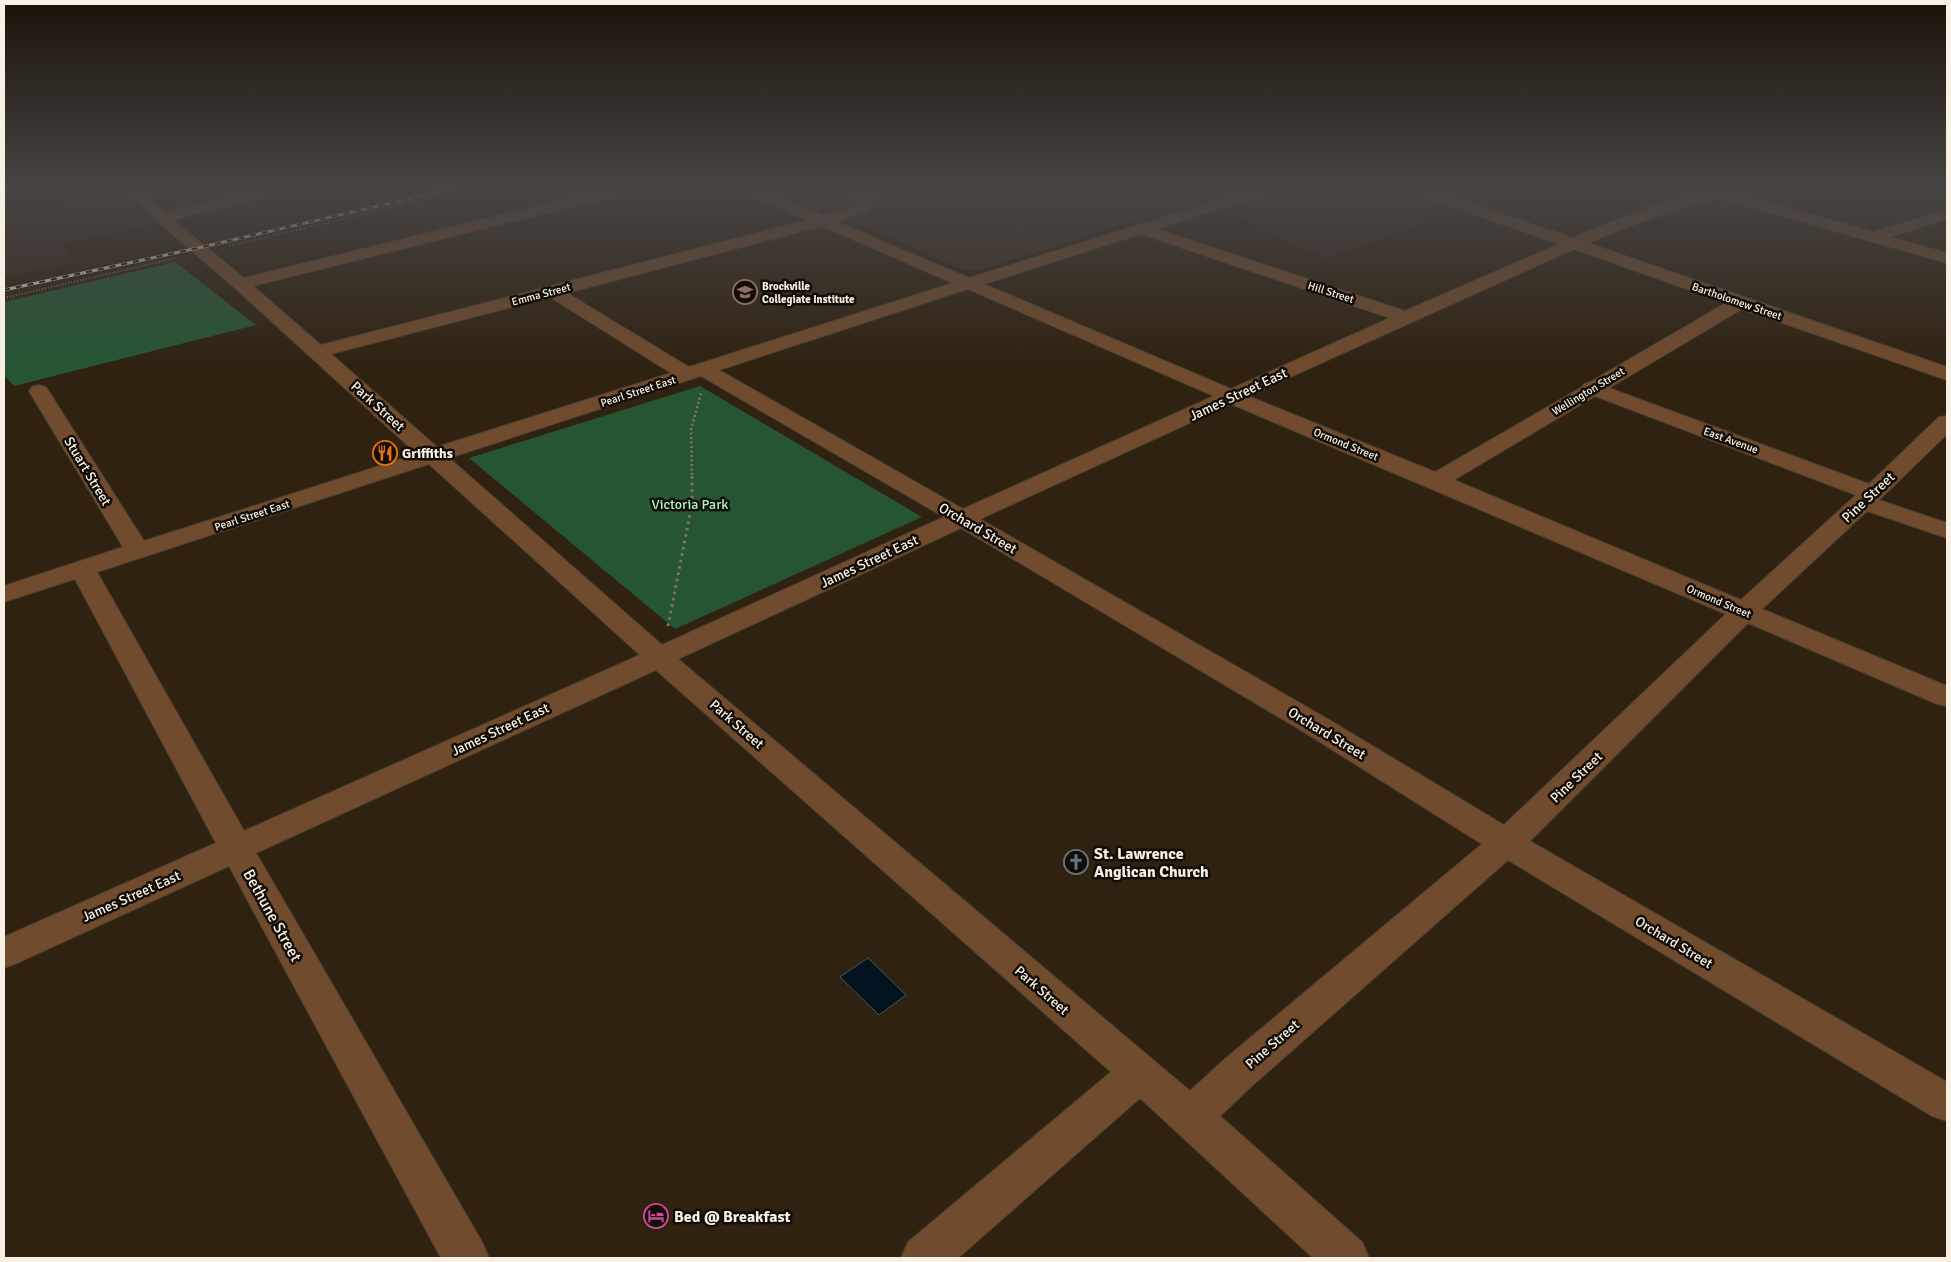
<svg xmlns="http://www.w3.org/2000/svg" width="1951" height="1262" viewBox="0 0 1951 1262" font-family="Signika,sans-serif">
<rect width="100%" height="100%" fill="#2f2211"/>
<g fill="#39281f">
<path d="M1299 188H1398L1459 210 1326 259 1262 230 1259 225 1238 217 1219 214Z"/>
<path d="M118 197 154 224 60 244 75 263 4 277V219Z"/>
</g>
<path fill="#3b2d21" d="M779 188H1237L981 270H971L962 269Z"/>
<g fill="#265534">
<path d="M175 262 256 325 14 386 4 375V302Z"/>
<path d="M700 386 922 517 675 629 469 458Z"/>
</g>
<path fill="#01131e" stroke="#4b555a" d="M868 958 906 995 879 1015 840 977Z"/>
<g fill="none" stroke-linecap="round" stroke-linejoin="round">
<defs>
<g id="minor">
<path d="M123 188H138L165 213 266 188H290L288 191 173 220 244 278 611 188H636L634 191 253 286 321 345 808 220 741 191 739 188H758L824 216 854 207 863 201 841 191 839 188C855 188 869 188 879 202L864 213 837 222 969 278 1257 188H1279L1277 191 1156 229 1405 311 1559 244 1408 191 1406 188H1427L1573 238C1628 215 1687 188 1747 188L1745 191 1735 193 1873 232 1947 210V219L1890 237 1947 253V263L1719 198C1673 209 1631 225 1588 243L1947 367V380L1742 309 1609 388 1869 484 1939 417 1947 416V434L1879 500 1947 523V538L1867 511 1762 609 1947 686V706L1937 704 1748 623 1530 841 1947 1082V1121L1932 1116 1508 860 1254 1084 1220 1116 1362 1242 1369 1258H1313L1140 1098 958 1258H901L908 1242 1111 1072 656 670 256 853 482 1242 489 1258H441L229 866 17 963 4 968V937L216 843 75 579 4 602V586L123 547 29 391 32 387 39 385 46 387 144 541 417 454 235 288 157 221ZM822 226 953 283 689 367 567 293ZM1141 234 1390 318 1231 389 984 284ZM1574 249 1726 303 1590 382 1584 384 1582 387 1435 472 1248 396ZM968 289 1214 396 963 509 719 370ZM550 297 671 373 437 447 331 354ZM701 376 944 517 662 645 449 458ZM1595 396 1856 495 1741 600 1454 480ZM1231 404 1726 614 1504 825 1326 718 980 519ZM429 464 640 655 244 831 97 572ZM961 528 1304 732 1482 844 1226 1058 1190 1091 678 659Z"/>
<path d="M1931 188H1947V194L1933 191Z"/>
</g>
</defs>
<use href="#minor" stroke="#4b3f2f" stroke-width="2"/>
<g stroke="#807567" stroke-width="2" stroke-dasharray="1 2" stroke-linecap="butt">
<path d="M229 246 471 188"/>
<path d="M4 298 176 258"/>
</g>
<path stroke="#807567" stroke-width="2.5" stroke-dasharray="2 2.5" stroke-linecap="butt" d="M692 475 691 430 701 393"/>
<path stroke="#807567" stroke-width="3" stroke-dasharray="2.5 4" stroke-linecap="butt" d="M668 626 692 504V474"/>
<use href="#minor" fill="#704b2d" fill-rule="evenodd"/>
<defs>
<path id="rail" d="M4 290 198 248 455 188"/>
</defs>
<use href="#rail" stroke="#dcd3c7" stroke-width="3"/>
<use href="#rail" stroke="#120d06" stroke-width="2" stroke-dasharray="6" stroke-linecap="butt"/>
</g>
<linearGradient id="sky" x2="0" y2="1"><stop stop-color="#1a1309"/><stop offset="0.52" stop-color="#474443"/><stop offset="1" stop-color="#474443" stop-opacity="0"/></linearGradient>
<rect width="1951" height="365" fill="url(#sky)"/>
<defs>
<symbol id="school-ring" viewBox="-11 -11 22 22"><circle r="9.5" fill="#120d06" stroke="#8d6e63" stroke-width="1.5"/><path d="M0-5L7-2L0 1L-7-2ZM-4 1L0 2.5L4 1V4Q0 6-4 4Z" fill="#8d6e63"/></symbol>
<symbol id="restaurant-ring" viewBox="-11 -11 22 22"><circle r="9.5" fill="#120d06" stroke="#e8710a" stroke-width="1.5"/><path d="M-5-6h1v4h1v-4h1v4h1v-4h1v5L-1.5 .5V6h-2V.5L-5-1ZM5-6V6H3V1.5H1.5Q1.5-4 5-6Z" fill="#e8710a"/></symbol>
<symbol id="church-ring" viewBox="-11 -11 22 22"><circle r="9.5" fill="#120d06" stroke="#6b7280" stroke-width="1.5"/><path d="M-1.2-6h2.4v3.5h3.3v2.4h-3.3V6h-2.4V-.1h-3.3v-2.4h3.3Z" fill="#6b7280"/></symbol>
<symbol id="hotel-ring" viewBox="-11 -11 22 22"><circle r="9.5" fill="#120d06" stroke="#d1479c" stroke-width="1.5"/><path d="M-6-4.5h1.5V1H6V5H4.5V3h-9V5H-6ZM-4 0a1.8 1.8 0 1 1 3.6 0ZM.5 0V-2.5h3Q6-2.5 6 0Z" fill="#d1479c"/></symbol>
</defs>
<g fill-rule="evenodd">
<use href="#school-ring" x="731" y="278" width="28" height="28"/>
<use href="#restaurant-ring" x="371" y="439" width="28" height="28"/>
<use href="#church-ring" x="1062" y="848" width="28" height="28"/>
<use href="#hotel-ring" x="642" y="1202" width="28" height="28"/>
</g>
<g text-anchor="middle" stroke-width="5" stroke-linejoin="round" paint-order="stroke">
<g font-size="11" font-weight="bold" fill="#f8f0e5" stroke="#120d06" text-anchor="start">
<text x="762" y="290">Brockville<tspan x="762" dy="13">Collegiate Institute</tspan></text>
</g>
<g font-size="11" fill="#f8f0e5" stroke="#120d06">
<text transform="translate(1331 292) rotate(18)" y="4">Hill Street</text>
<text transform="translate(541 294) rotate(-15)" y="4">Emma Street</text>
<text transform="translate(1737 301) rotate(19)" y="4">Bartholomew Street</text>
<text transform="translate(638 391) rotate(-18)" y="4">Pearl Street East</text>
<text transform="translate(1588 391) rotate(-31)" y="4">Wellington Street</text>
<text transform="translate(1731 440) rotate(20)" y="4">East Avenue</text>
<text transform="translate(1346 444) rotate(22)" y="4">Ormond Street</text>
<text transform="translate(252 515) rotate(-18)" y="4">Pearl Street East</text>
<text transform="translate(1719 601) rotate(23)" y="4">Ormond Street</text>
</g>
<g font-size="14" fill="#f8f0e5" stroke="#120d06">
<text transform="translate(1238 394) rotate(-25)" y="5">James Street East</text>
<text transform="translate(378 406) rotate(42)" y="5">Park Street</text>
<text transform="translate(88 471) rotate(59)" y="5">Stuart Street</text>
<text transform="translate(1868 497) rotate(-43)" y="5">Pine Street</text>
<text transform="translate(978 528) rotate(30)" y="5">Orchard Street</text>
<text transform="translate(869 561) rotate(-25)" y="5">James Street East</text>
<text transform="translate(737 724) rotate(41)" y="5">Park Street</text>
<text transform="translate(500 729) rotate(-25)" y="5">James Street East</text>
<text transform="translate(1327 733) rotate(31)" y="5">Orchard Street</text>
<text transform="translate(1576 777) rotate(-44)" y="5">Pine Street</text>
<text transform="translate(131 896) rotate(-24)" y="5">James Street East</text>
<text transform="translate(1674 942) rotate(31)" y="5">Orchard Street</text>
<text transform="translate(1042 990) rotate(41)" y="5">Park Street</text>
<text transform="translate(1272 1044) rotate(-41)" y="5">Pine Street</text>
</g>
<g font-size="14" font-weight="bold" fill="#f8f0e5" stroke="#120d06" text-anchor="start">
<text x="402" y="458">Griffiths</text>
</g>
<g font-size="14" fill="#a8fbbd" stroke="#120d06">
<text x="690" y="509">Victoria Park</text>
</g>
<g font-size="16" font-weight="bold" fill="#f8f0e5" stroke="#120d06" text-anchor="start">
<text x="1094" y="859">St. Lawrence<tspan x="1094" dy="18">Anglican Church</tspan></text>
<text x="674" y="1222">Bed @ Breakfast</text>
</g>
<g font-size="16" fill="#f8f0e5" stroke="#120d06">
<text transform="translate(273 915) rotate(61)" y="6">Bethune Street</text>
</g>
</g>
<rect width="1951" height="1262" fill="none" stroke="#f8f0e5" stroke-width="10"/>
</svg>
